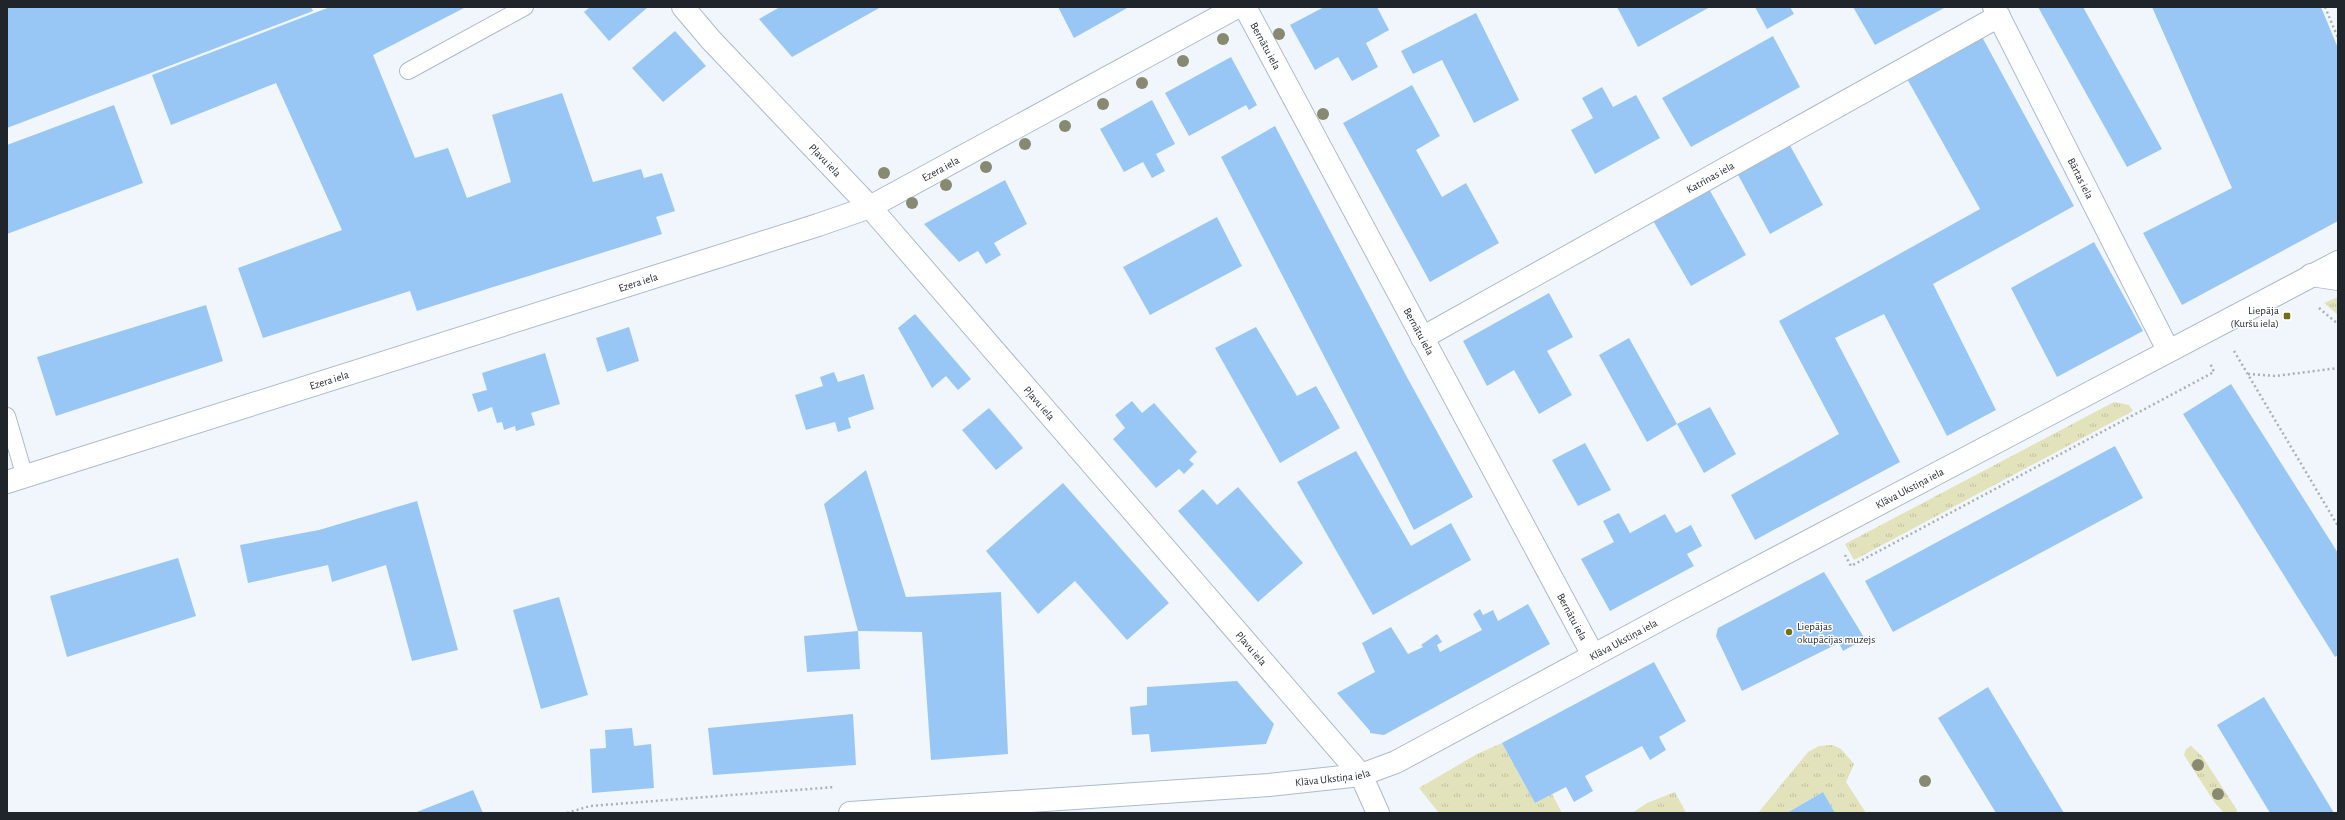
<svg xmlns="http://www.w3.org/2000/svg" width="2345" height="820" viewBox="0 0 2345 820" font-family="'Alegreya Sans',sans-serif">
<defs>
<pattern id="grass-tufts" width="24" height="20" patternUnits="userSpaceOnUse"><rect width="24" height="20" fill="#e2e3bb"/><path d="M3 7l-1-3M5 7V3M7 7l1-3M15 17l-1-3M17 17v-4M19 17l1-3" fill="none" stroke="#c1c3a1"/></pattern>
</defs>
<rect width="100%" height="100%" fill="#f0f6fc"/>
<g fill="url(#grass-tufts)">
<path d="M2338 297V315L2324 303Z"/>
<path d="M2114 402 2129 405 2133 411 1854 560 1845 544Z"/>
<path d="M1502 743 1535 803 1552 794 1562 813H1439L1419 788 1477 754Z"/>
<path d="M1833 745 1841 749 1854 764 1846 782 1866 813H1835L1823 792 1787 813H1758L1808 752 1819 746Z"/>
<path d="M2191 746 2202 756 2237 810 2236 813H2224L2215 803 2184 755 2186 749Z"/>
<path d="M1675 792 1686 813H1632L1647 803Z"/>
</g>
<g fill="#99c7f5">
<path d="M7 7H311L313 11 7 128Z"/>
<path d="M330 7H466L373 55 415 158 448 148 467 198 511 182 492 115 562 93 593 182 641 169 644 178 662 173 675 211 656 217 662 234 417 311 410 291 263 338 238 268 342 230 276 83 171 125 152 75Z"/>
<path d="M590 7H648L609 41 584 12Z"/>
<path d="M780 7H881L792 57 759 19Z"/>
<path d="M1058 7H1129L1074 38Z"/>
<path d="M1324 7H1377L1389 30 1366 43 1378 67 1352 81 1338 57 1315 70 1290 25Z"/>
<path d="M1617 7H1710L1638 47Z"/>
<path d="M1755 7H1790L1794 14 1767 29Z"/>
<path d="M1853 7H1946L1875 45Z"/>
<path d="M2038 7H2083L2162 149 2127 167Z"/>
<path d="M2152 7H2321L2338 48V221L2182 305 2143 233 2232 188Z"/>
<path d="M1476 13 1519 100 1474 123 1442 60 1413 74 1401 51Z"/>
<path d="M675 31 706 66 663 102 632 68Z"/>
<path d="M1981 35 2074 206 1933 284 1996 410 1947 436 1884 314 1835 338 1900 462 1755 540 1731 495 1839 434 1779 321 1980 209 1906 77Z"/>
<path d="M1773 36 1800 87 1691 147 1662 98Z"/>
<path d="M1231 57 1257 105 1249 110 1246 105 1189 136 1165 93Z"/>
<path d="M1412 85 1440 136 1416 150 1442 197 1466 183 1499 243 1430 282 1343 123Z"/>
<path d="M1602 87 1613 107 1636 95 1660 138 1595 174 1571 130 1593 118 1582 98Z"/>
<path d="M1152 100 1175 144 1156 154 1165 171 1152 178 1143 162 1124 172 1100 129Z"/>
<path d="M114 105 143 183 7 234V145Z"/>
<path d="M1275 126 1408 379 1473 497 1414 530 1221 157Z"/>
<path d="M1788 142 1823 205 1770 234 1737 173Z"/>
<path d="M1005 180 1027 224 994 243 1001 255 986 264 978 251 959 262 924 224Z"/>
<path d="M1709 189 1746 255 1691 286 1652 219Z"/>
<path d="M1217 217 1242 266 1150 315 1123 267Z"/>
<path d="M2094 242 2143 331 2057 377 2011 288Z"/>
<path d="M1549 293 1573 337 1547 351 1572 395 1539 414 1514 370 1487 386 1463 341Z"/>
<path d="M206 305 223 361 56 416 37 357Z"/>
<path d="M915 314 971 379 958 390 946 376 932 388 898 328Z"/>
<path d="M629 327 639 361 607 372 596 338Z"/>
<path d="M1256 327 1297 396 1316 386 1340 428 1280 463 1215 348Z"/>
<path d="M1629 338 1677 424 1647 442 1599 355Z"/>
<path d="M545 353 560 404 531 413 535 425 516 431 515 426 504 430 502 422 497 423 492 407 478 412 472 394 487 390 482 373Z"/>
<path d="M834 372 838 382 864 374 874 409 848 418 851 428 838 432 835 422 806 430 795 395 823 386 820 377Z"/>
<path d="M2231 384 2338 553V655L2335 657 2183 414Z"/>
<path d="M1132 401 1142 413 1154 403 1197 452 1189 460 1194 464 1184 474 1179 469 1156 488 1113 439 1125 428 1115 415Z"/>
<path d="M1710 407 1736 454 1704 473 1677 424Z"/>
<path d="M989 408 1023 448 996 470 962 430Z"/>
<path d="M1585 443 1611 490 1578 506 1552 460Z"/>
<path d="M2115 446 2143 498 1893 632 1865 581Z"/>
<path d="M1356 451 1411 546 1451 523 1471 560 1373 615 1297 482Z"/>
<path d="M866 470 906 597 1001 592 1008 754 931 760 922 632 858 631 824 504Z"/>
<path d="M1063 483 1169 603 1127 640 1075 581 1038 614 986 551Z"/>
<path d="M1238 487 1303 563 1258 602 1178 511 1203 489 1217 505Z"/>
<path d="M417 501 458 650 412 661 386 565 332 582 328 565 248 583 240 545 319 530Z"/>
<path d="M1619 513 1630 533 1665 514 1676 533 1691 525 1702 546 1687 554 1694 566 1610 611 1581 559 1614 542 1603 521Z"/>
<path d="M178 558 196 616 67 657 50 596Z"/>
<path d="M1824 572 1865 639 1843 651 1839 643 1742 691 1716 636 1718 628Z"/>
<path d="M559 597 588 695 541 709 513 610Z"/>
<path d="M1528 604 1550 644 1384 735 1370 733V731L1337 693 1375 672 1362 643 1391 627 1408 654 1423 647 1421 645 1437 634 1442 642 1437 645 1440 652 1482 630 1473 614 1480 609 1483 615 1493 610 1498 621Z"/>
<path d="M858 631 860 669 807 672 804 636Z"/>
<path d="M1654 662 1686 721 1659 737 1666 750 1650 760 1642 746 1585 776 1593 791 1574 802 1566 787 1535 803 1502 743Z"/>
<path d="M1237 681 1274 724 1266 744 1151 752 1149 734 1132 735 1130 707 1147 705V687Z"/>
<path d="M1988 687 2064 813H1996L1938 718Z"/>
<path d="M2264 697 2334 813H2270L2217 725Z"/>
<path d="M853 714 856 765 713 775 708 728Z"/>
<path d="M632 728 634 746 651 744 654 788 592 793 590 749 606 748 605 730Z"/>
<path d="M473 790 483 813H414Z"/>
<path d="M1823 792 1835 813H1787Z"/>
</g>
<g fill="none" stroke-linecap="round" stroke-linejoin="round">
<defs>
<g id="lane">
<path d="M408 71 525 7"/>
<path d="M7 416 25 477"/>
</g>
<g id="street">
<path id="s1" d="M683 7 711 40 870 207 1361 775 1378 813"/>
<path id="s2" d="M1245 7 1593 655"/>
<path id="s3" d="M1994 7 2168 350"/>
<path d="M2311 275 2338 279"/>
<path id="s4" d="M1422 338 1999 16"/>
</g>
<g id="secondary">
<path id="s5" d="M7 482 818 225 870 207 1237 7"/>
<path id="s6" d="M850 813 1269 785 1361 775 1396 762 1674 612 2338 262"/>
</g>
</defs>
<use href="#lane" stroke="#acbbca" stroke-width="18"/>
<use href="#street" stroke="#acbbca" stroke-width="24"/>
<use href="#secondary" stroke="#acbbca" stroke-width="24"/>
<g stroke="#aab0b5" stroke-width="2.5" stroke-dasharray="2 3" stroke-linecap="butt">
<path d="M2325 7 2338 38"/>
<path d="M2319 308 2338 324"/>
<path d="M2234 351 2338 526"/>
<path d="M2248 374 2276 376 2338 368"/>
<path d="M1845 555 1851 566 2214 372 2210 363"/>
<path d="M567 813 590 806 835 787"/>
</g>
<use href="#lane" stroke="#fff" stroke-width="16"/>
<use href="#street" stroke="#fff" stroke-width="22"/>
<use href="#secondary" stroke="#fff" stroke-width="22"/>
</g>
<g fill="#888971">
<circle cx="1279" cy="34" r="6"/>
<circle cx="1223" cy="39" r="6"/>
<circle cx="1183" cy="61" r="6"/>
<circle cx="1142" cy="83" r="6"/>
<circle cx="1103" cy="104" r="6"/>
<circle cx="1323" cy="114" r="6"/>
<circle cx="1065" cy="126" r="6"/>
<circle cx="1025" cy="144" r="6"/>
<circle cx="986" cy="167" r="6"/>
<circle cx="884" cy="173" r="6"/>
<circle cx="946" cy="185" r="6"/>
<circle cx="912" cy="203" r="6"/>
<circle cx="2198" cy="765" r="6"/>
<circle cx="1925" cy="781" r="6"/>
<circle cx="2218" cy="794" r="6"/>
</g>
<g fill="#727013" stroke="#fff" stroke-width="1.5">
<rect x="2283" y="312" width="8" height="8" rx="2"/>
<circle cx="1789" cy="632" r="4"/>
</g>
<g text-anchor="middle" stroke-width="3" stroke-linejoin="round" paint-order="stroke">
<g font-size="11" fill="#1f252a" stroke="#fff">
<text dy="4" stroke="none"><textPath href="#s2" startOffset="44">Bernātu iela</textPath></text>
<text dy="4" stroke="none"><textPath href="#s1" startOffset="209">Pļavu iela</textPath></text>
<text dy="4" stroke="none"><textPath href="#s5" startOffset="986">Ezera iela</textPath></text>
<text dy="4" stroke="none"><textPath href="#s4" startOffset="330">Katrīnas iela</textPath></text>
<text dy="4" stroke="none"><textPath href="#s3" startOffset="192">Bārtas iela</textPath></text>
<text dy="4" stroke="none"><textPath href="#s5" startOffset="662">Ezera iela</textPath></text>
<text dy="4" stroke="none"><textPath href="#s2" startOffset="368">Bernātu iela</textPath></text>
<text dy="4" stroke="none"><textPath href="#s5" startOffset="338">Ezera iela</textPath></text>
<text dy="4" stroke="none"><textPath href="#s1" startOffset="533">Pļavu iela</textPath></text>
<text dy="4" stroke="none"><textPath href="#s6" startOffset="1132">Klāva Ukstiņa iela</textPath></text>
<text dy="4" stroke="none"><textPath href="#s2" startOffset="692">Bernātu iela</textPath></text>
<text dy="4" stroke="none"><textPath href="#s6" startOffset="808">Klāva Ukstiņa iela</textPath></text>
<text dy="4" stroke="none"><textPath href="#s1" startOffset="857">Pļavu iela</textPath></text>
<text dy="4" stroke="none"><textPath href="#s6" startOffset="484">Klāva Ukstiņa iela</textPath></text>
</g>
<g font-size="11" fill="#1f252a" stroke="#fff" text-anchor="end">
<text x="2279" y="314">Liepāja<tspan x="2279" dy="13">(Kuršu iela)</tspan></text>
<text x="1797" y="630" text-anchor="start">Liepājas<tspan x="1797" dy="13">okupācijas muzejs</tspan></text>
</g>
</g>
<rect width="2345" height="820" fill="none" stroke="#1f252a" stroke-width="16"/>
</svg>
